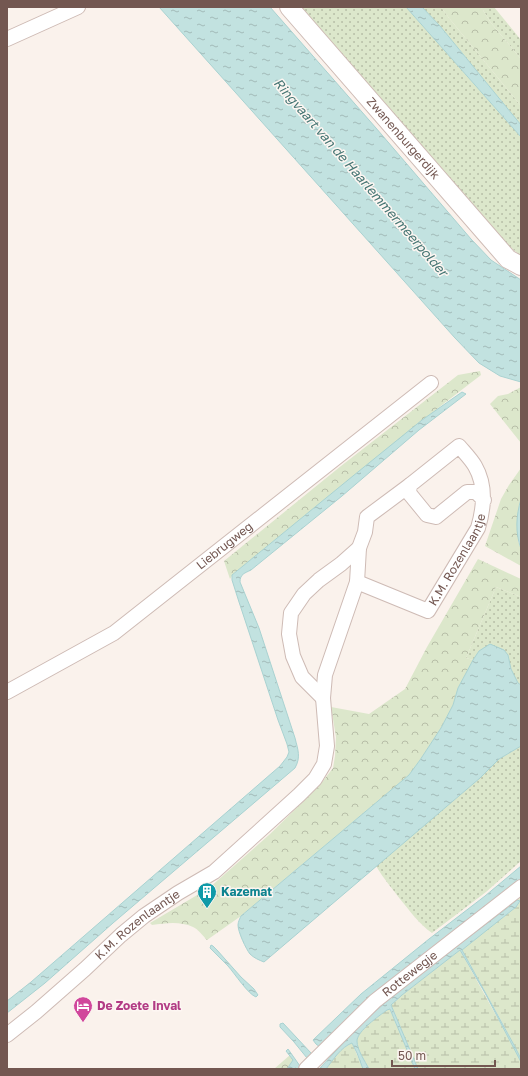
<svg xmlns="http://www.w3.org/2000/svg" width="528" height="1076" viewBox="0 0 528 1076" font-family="'Golos Text',sans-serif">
<defs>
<pattern id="grass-dots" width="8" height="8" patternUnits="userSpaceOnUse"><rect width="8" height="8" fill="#dce7cb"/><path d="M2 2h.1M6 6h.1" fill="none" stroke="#b7bea7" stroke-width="1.8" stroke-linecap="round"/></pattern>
<pattern id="forest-crowns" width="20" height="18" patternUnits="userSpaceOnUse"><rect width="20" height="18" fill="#dce7cb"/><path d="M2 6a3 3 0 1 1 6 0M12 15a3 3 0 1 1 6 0" fill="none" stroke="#b7bea7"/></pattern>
<pattern id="wetland-marsh" width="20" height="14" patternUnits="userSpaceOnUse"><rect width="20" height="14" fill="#dce7cb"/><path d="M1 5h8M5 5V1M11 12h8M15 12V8" fill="none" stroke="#b7bea7"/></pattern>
<pattern id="water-ripples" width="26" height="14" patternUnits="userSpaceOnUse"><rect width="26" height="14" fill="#c2e2e0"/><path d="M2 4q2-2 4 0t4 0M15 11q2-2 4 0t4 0" fill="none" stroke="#a2bab8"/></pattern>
</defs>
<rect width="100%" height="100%" fill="#faf2ec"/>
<g fill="url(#grass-dots)">
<path d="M297 7H406L521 137V256L491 231Z"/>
<path d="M422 7H441L449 18 521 106V125L440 26Z"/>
<path d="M481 7H494L521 40V59L491 23Z"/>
<path d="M496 587 521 597V685C512 679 510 665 508 655L479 651 473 660 466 658Z"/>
<path d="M521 746V861L486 892 432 933C419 924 410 911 400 899 392 888 383 878 376 866L480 778 499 759Z"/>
</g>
<g fill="url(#forest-crowns)">
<path d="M441 7H481L491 23 521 59V106L449 18Z"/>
<path d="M480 371 481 375 442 405 233 574 230 579 224 561 341 466 458 375Z"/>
<path d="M521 387V443L490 404 498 396 508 394Z"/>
<path d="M521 468V499L520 503 518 541 521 549V566L485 546 501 499 509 485Z"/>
<path d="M478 559 521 579V597L496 587 466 658 473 660 458 688 453 705 441 728 420 760 409 775 241 916 207 940C203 936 198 929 193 927 180 921 166 923 152 925L150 923 209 888 270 834 319 786 333 768 335 756 336 737 331 707 369 714 405 689 427 647Z"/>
<path d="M290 1055 293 1060 287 1069H274Z"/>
</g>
<g fill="url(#wetland-marsh)">
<path d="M521 897V1059L503 1024 462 950V949L516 907 520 902 517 900Z"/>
<path d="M460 950 513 1046 521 1062V1069H418L391 1005 402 995Z"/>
<path d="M390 1009 415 1069H369C365 1061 357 1050 357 1041 357 1031 379 1016 387 1010Z"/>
<path d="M352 1043 363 1069H326C333 1060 341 1047 352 1043Z"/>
</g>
<g fill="url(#water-ripples)" stroke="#a9d2d1">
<path d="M159 7H270L376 128 471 239 491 260 521 280V382L500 376 479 363 455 338Z"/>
<path d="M406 7H422L440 26 521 125V137Z"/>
<path d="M462 392 466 394 419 430 342 496 251 570C245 573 240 574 240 582L259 628 295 738C298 750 301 757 295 768L113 923 45 983 7 1013V1001L31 982 280 766 287 757 289 752 287 744 278 720 239 602 232 580V575L348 480 422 420Z"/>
<path d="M521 499V549C515 532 516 516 521 499Z"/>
<path d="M490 644 504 650 508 655 511 669 518 683 521 685V746L499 759 480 778 264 962C259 960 254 958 250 954 246 949 238 932 238 925 238 922 240 918 241 916L409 775 420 760 441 728 453 705 458 688 473 660 479 651Z"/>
<path d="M521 866V879L499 898 430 949 400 974 320 1047 316 1044 313 1040 361 994 429 939 485 896Z"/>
<path d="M517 900 520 901 516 907 462 950 514 1045 521 1059V1062L485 993 460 950 402 995 391 1005 418 1069H415L390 1009 387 1010C379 1016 357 1031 357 1041 357 1050 365 1061 369 1069H363L357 1053 352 1043C341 1047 333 1060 326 1069H319L363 1022 408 983 506 909Z"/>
<path d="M211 945 213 946 217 950 241 977 254 989 258 995 256 997C248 994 235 974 228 966 222 960 216 954 210 948Z"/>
<path d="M283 1023 311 1053V1055L307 1058 294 1042 280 1027V1024Z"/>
<path d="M288 1049 300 1066 298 1069H287L293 1060 286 1051Z"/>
</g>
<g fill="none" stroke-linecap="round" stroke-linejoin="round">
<defs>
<g id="minor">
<path d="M7 39 78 7"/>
<path d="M357 582 359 548"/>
<path id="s1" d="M7 692 114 633 431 383"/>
<path d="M323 698 302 677 293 656 289 634 291 613 304 594 319 580 341 564 359 548 365 532 367 517 410 485"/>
<path id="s2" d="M7 1035 36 1012 85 969 121 935 144 916 178 893 214 872 299 795 315 779 324 764 327 746 323 698 325 675 357 582 428 611 478 528C484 508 486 485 475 466 471 459 464 452 459 446L410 485 409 493 427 515 436 517 467 492H476L484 500"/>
<path id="s3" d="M306 1069 375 1001 521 887"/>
</g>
<g id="tertiary">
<path id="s4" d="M289 7 508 259 521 266"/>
</g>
</defs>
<use href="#minor" stroke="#cebbb5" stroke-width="16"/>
<use href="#tertiary" stroke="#cebbb5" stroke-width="20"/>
<use href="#minor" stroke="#fff" stroke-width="14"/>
<use href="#tertiary" stroke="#fff" stroke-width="18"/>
</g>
<defs>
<symbol id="building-pin" viewBox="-11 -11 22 30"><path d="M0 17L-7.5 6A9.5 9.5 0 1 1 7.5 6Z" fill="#0f9aa8" stroke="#fdf6f2"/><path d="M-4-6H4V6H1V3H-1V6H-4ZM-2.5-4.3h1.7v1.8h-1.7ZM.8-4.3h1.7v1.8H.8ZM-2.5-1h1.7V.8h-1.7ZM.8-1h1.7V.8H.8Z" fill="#fff"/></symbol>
<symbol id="hotel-pin" viewBox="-11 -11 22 30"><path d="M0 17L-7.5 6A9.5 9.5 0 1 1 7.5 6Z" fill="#d1479c" stroke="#fdf6f2"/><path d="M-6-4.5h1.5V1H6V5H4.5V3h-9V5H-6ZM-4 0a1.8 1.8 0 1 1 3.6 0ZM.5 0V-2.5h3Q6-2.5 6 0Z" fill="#fff"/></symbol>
</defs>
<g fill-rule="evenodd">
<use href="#building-pin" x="196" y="881" width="22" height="30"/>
<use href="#hotel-pin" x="72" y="995" width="22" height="30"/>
</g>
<g text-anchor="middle" stroke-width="3" stroke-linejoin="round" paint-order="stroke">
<g font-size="12" fill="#735751" stroke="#fdf6f2">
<text dy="4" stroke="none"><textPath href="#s4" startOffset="174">Zwanenburgerdijk</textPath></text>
<text dy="4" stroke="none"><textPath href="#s1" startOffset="263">Liebrugweg</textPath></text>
<text dy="4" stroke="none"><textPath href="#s2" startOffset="743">K.M. Rozenlaantje</textPath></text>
<text dy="4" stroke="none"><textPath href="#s2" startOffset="171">K.M. Rozenlaantje</textPath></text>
<text dy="4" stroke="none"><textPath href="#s3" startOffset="141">Rottewegje</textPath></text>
</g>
<g font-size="12" font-weight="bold" fill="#0d838f" stroke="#fdf6f2" text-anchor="start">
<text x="221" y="896">Kazemat</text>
</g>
<g font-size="12" font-weight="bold" fill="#b23c85" stroke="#fdf6f2" text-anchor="start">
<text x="97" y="1010">De Zoete Inval</text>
</g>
<g font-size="13" font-style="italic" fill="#467674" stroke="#fdf6f2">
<text transform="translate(361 177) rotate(49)" y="5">Ringvaart van de Haarlemmermeerpolder</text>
</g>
</g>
<rect width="528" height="1076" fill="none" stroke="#735751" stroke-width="16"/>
<path d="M392 1060v6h103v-6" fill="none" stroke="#735751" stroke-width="2"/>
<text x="398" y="1060" font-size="12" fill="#735751" stroke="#fdf6f2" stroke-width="3" paint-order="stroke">50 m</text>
</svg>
